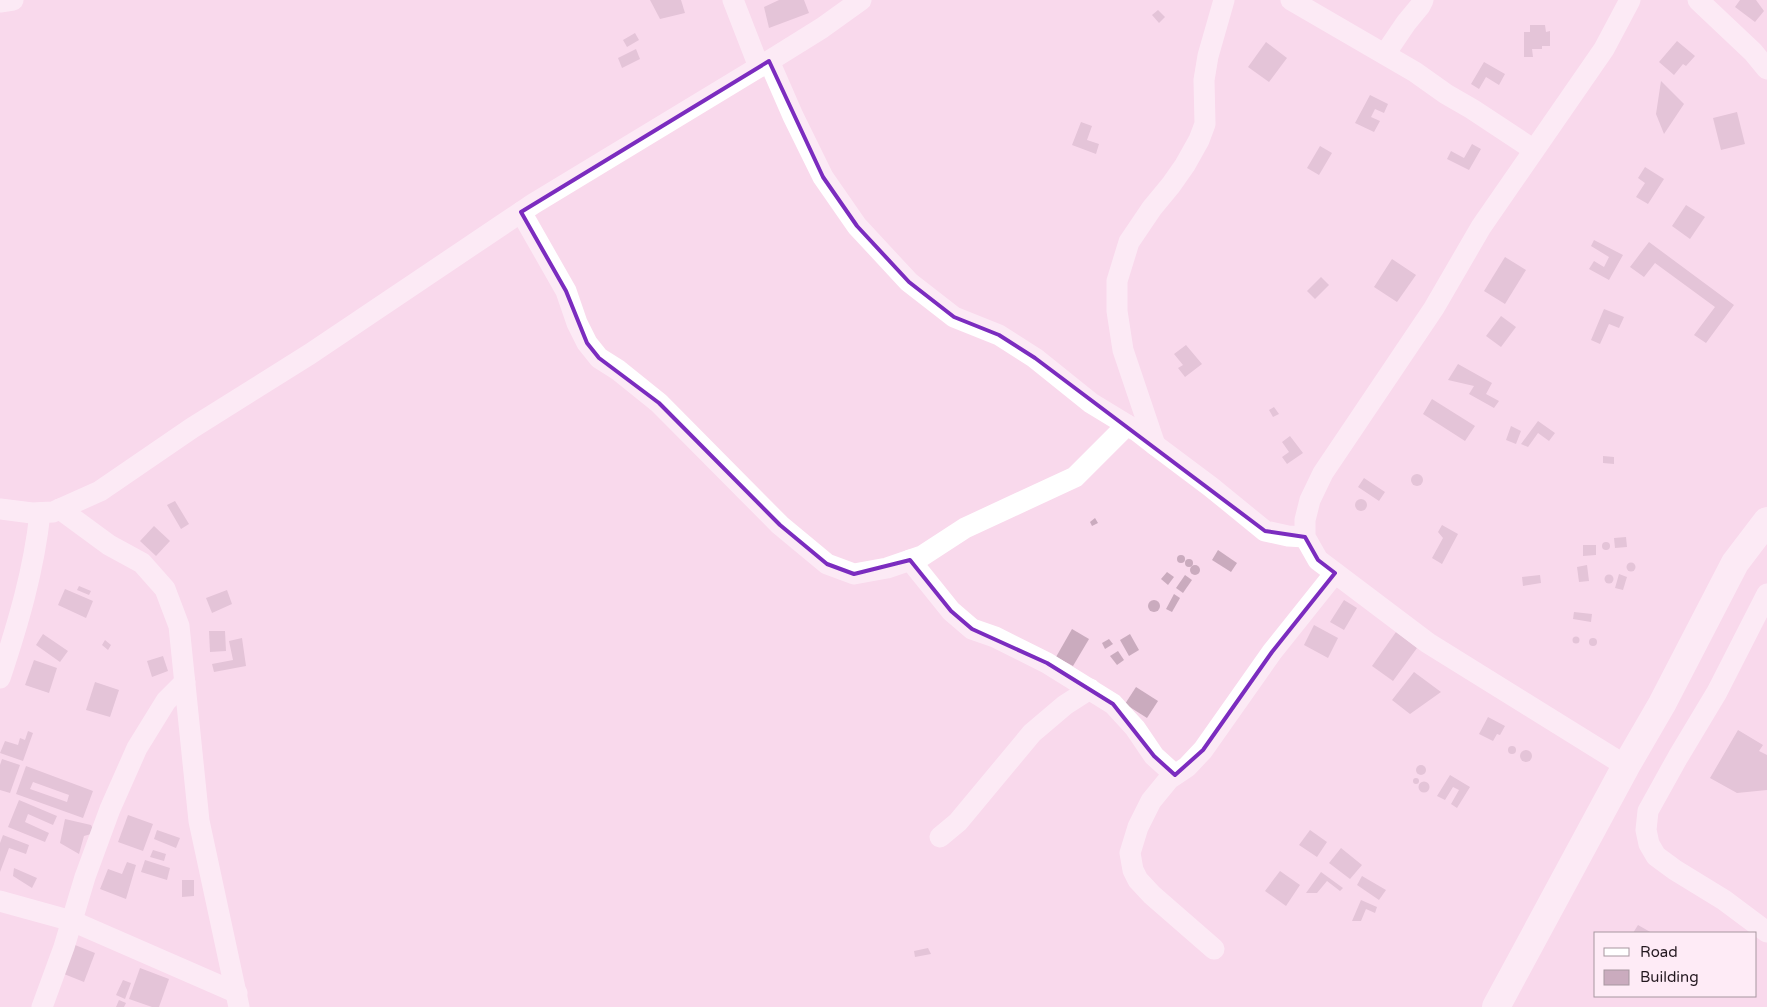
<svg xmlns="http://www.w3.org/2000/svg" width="1767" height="1007" viewBox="0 0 1767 1007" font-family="'Varela Round',sans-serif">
<rect width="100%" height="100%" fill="#f9d9ec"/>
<g fill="#caabbe" fill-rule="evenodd">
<path d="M650 0H681L685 13 660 19Z"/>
<path d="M779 0H804L809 13 769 28 764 7Z"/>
<path d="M1740 0H1756L1764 11 1755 22 1735 7Z"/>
<path d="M1158 10 1165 17 1159 23 1152 15Z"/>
<path d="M1530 25H1545L1546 32 1550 31V46H1542V49H1532L1533 57H1524V32H1530Z"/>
<path d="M635 33 639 40 627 47 623 40Z"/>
<path d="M1677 41 1695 56 1686 66 1683 64 1674 75 1659 62Z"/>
<path d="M1266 42 1287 58 1269 82 1248 67Z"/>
<path d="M636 49 640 59 622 68 618 58Z"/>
<path d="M1484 62 1505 74 1499 85 1486 77 1479 89 1471 84Z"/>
<path d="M1661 81 1684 104 1664 134 1656 114Z"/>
<path d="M1370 95 1388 104 1384 113 1375 109 1371 117 1380 121 1374 132 1355 123Z"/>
<path d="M1737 112 1745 144 1721 150 1713 118Z"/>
<path d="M1081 122 1092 126 1087 140 1099 144 1096 154 1072 145Z"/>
<path d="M1472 144 1481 149 1469 170 1447 159 1451 151 1464 158Z"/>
<path d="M1320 146 1332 153 1319 175 1307 168Z"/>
<path d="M1645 167 1664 179 1648 204 1636 197 1645 183 1638 178Z"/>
<path d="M1686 205 1705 217 1690 239 1672 226Z"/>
<path d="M1594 240 1623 255 1609 280 1589 269 1594 261 1604 267 1609 257 1591 246Z"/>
<path d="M1649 242 1734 305 1706 343 1694 335 1715 307 1655 263 1644 277 1630 267Z"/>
<path d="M1505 257 1526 270 1505 304 1484 291Z"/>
<path d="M1392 259 1416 275 1397 302 1374 287Z"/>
<path d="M1321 277 1329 285 1315 299 1307 291Z"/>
<path d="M1604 309 1624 317 1619 328 1609 324 1600 344 1591 340Z"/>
<path d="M1501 316 1516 327 1501 347 1486 336Z"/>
<path d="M1186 345 1202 364 1185 377 1178 368 1183 365 1174 354Z"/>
<path d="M1458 364 1492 383 1486 394 1499 401 1494 408 1469 394 1474 386 1448 380Z"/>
<path d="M1432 399 1475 426 1465 441 1423 414Z"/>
<path d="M1274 407 1279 414 1273 417 1269 410Z"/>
<path d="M1538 421 1555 433 1549 441 1538 433 1528 447 1521 444Z"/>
<path d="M1511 426 1521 431 1516 444 1506 440Z"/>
<path d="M1290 436 1303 453 1287 464 1282 457 1289 452 1282 442Z"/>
<path d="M1603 456 1614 457V464L1603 463Z"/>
<circle cx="1417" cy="480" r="6"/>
<path d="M1364 478 1385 492 1379 501 1358 487Z"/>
<circle cx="1361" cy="505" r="6"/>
<path d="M175 501 189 524 181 529 167 505Z"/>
<path d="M1095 518 1098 523 1092 526 1090 522Z"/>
<path d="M1442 525 1458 534 1442 564 1432 558 1443 538 1438 532Z"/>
<path d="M154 526 170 541 156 556 140 541Z"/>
<path d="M1626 537 1627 547 1615 548 1614 538Z"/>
<circle cx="1606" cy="546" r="4"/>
<path d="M1583 545H1596V555L1583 556Z"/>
<path d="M1218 550 1237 563 1231 572 1212 560Z"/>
<circle cx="1181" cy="559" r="4"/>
<circle cx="1189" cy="563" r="4"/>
<circle cx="1631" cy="567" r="4.5"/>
<path d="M1587 565 1589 581 1579 582 1577 567Z"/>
<circle cx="1195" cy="570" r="5"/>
<path d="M1167 572 1174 577 1168 585 1161 579Z"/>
<path d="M1619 574 1627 577 1623 590 1615 588Z"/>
<circle cx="1609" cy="579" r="4.5"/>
<path d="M1185 575 1192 580 1183 593 1176 588Z"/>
<path d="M1540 575 1541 583 1523 586 1522 577Z"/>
<path d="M79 586 91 591 89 595 77 590Z"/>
<path d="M65 589 93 601 86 618 58 605Z"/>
<path d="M227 590 232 604 212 613 206 598Z"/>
<path d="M1174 594 1180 598 1172 612 1166 609Z"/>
<path d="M1344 600 1357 608 1344 630 1330 622Z"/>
<circle cx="1154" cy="606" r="6"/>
<path d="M1574 612 1592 614 1591 622 1573 619Z"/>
<path d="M1314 625 1338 638 1328 658 1304 645Z"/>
<path d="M1072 629 1089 639 1073 666 1056 657Z"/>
<path d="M209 631H225L226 651 210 652Z"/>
<path d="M1396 632 1417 648 1393 681 1372 666Z"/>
<path d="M43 634 68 651 60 662 36 645Z"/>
<path d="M1130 634 1139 650 1129 656 1120 640Z"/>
<circle cx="1576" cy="640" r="3.5"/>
<circle cx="1593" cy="642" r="4"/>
<path d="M242 638 246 666 214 672 212 664 233 660 229 641Z"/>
<path d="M1109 639 1113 644 1105 649 1102 643Z"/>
<path d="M105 640 111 645 108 650 102 645Z"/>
<path d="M1118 651 1124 660 1117 665 1110 656Z"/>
<path d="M163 656 168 671 152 677 147 661Z"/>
<path d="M34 660 57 668 49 693 25 685Z"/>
<path d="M1414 672 1441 692 1410 714 1392 700Z"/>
<path d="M95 682 119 690 110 717 86 710Z"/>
<path d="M1136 687 1158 701 1147 718 1125 704Z"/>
<path d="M1488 717 1505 726 1500 735 1497 734 1493 741 1479 734Z"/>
<path d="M1738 730 1763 745 1759 751 1767 755V790L1737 793 1710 778Z"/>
<path d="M28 731 33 733 23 761 0 753 5 741 18 745 20 738 25 740Z"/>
<circle cx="1512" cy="750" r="4"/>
<circle cx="1526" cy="756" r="6"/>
<path d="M2 759 20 765 10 793 0 790V765Z"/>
<circle cx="1421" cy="770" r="5"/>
<path d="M26 766 93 791 83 818 16 794ZM33 782 69 795 67 802 30 789Z"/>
<path d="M1450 775 1470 787 1457 808 1451 804 1459 790 1453 787 1445 800 1437 796Z"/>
<circle cx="1416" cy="781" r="3"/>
<circle cx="1424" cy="787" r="5.5"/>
<path d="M19 800 57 816 53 825 28 814 25 822 49 833 45 842 8 827Z"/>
<path d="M128 815 153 824 143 851 118 842Z"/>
<path d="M65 819 91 825 95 833 84 836 79 854 60 843Z"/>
<path d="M157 830 180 838 176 848 154 839Z"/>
<path d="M1310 830 1327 842 1317 857 1299 845Z"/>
<path d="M3 835 29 845 26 854 9 848 0 872V843Z"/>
<path d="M1341 848 1362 865 1350 879 1329 863Z"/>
<path d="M153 850 166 854 164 861 150 857Z"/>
<path d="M145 860 170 868 167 880 141 872Z"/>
<path d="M127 862 136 865 126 899 100 889 108 869 122 874Z"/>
<path d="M14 868 37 878 32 888 13 876Z"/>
<path d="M1280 871 1300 885 1286 906 1265 891Z"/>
<path d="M1321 872 1343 888 1340 891 1327 881 1317 893H1306Z"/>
<path d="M1362 876 1386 890 1379 900 1357 885Z"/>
<path d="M182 880H194V896L182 897Z"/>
<path d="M1361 900 1377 907 1375 913 1366 909 1361 921H1352Z"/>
<path d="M1638 925 1652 933H1633Z"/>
<path d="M75 945 95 953 84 982 64 974Z"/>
<path d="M928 948 931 954 915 957 914 951Z"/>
<path d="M140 968 169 979 159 1007H152L129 999Z"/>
<path d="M123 980 131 983 125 999 116 995Z"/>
<path d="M119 1000 126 1003 124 1007H116Z"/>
</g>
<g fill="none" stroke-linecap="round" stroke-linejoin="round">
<g stroke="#fff" stroke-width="21">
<path d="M733 0 759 67"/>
<path d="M1291 0 1415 72 1446 94 1472 109 1534 150"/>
<path d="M1698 0 1753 52 1767 69"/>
<path d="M0 2 13 0"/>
<path d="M1385 54 1406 23 1420 6 1423 0"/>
<path d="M769 61 793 116 823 177 857 226 909 282 954 317 999 335 1035 358 1091 403 1137 431 1155 445 1211 487 1265 531 1288 536 1305 537"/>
<path d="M521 212 566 291 577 323 587 343 599 358 618 370 659 403 780 525 827 564 854 574 887 568 922 556 965 528 1075 477 1127 425"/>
<path d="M1155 445 1123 350 1117 311V281L1129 242 1152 208 1171 185 1185 165 1199 140 1205 124 1204 80 1208 56 1224 0"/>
<path d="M0 509 32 513 53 512 100 491 192 428 310 354 533 204 769 61 822 28 861 0"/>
<path d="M60 509 109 545 142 563 165 589 179 626 199 821 239 1007"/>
<path d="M910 560 951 611 972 629 995 637 1047 663 1113 704 1135 728 1154 756 1175 775"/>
<path d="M1767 594 1717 692 1678 757 1648 811 1646 830 1649 844 1656 856 1675 870 1724 900 1767 932"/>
<path d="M0 678C18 624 34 570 40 513"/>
<path d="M1626 766 1428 643 1318 560 1305 537V520L1310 500 1323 473 1434 308 1481 227 1604 49 1630 0"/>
<path d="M940 837 958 822 1032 733 1065 705 1090 689"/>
<path d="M0 901 72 921 237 993"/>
<path d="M1214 949 1152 895 1138 880 1133 870 1130 853 1138 827 1151 801 1169 779 1187 767 1203 750 1272 652 1335 573"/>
<path d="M42 1007 64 947 85 877 110 809 137 748 166 701 185 682"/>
</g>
<path stroke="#fff" stroke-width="28" d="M1496 1007 1626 766 1662 704 1735 563 1767 521"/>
</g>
<path d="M0 0H1767V1007H0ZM769 61 823 177 857 226 909 282 954 317 999 335 1035 358 1265 531 1305 537 1318 560 1335 573 1272 652 1203 750 1175 775 1154 756 1113 704 1047 663 972 629 951 611 910 560 854 574 827 564 780 525 659 403 599 358 587 343 566 291 521 212Z" fill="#f9d9ec" fill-opacity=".55" fill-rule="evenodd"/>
<path fill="none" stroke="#7b2cbf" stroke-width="4" stroke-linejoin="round" d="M769 61 823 177 857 226 909 282 954 317 999 335 1035 358 1265 531 1305 537 1318 560 1335 573 1272 652 1203 750 1175 775 1154 756 1113 704 1047 663 972 629 951 611 910 560 854 574 827 564 780 525 659 403 599 358 587 343 566 291 521 212Z"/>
<rect x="1594" y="932" width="162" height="65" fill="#feebf6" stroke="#a797a0"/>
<rect x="1604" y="948" width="25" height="8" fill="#ffffff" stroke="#a797a0"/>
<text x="1640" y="957" font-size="15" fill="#241920">Road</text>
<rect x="1604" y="970" width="25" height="15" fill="#caabbe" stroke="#a797a0"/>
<text x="1640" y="982" font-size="15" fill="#241920">Building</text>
</svg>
